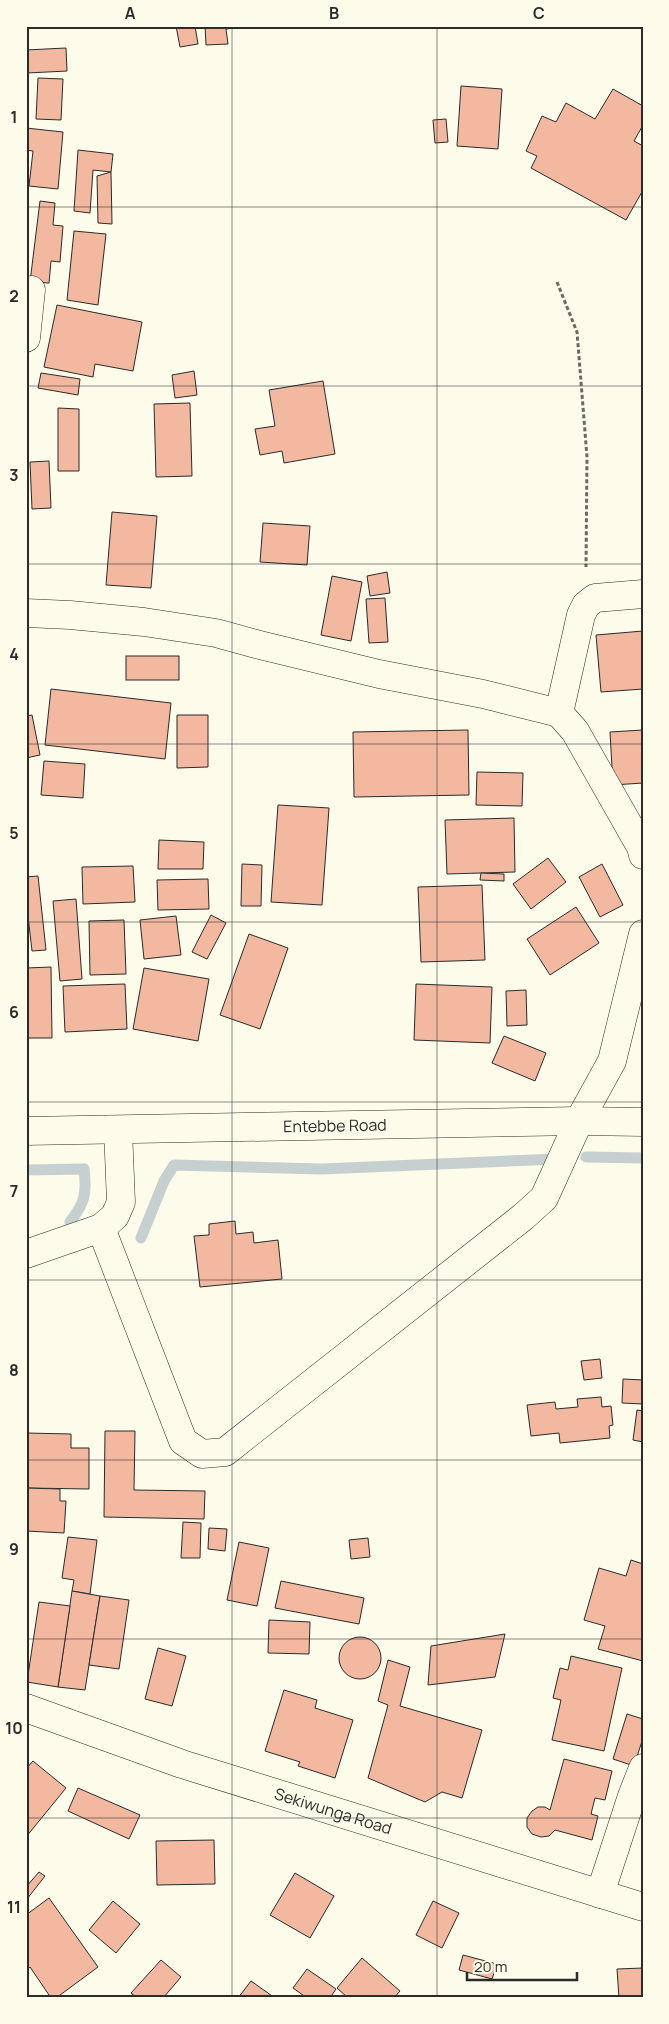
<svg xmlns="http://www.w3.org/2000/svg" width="669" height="2024" viewBox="0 0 669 2024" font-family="Manrope,sans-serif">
<rect width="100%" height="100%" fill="#fdfbea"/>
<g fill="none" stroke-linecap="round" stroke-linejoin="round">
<g stroke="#c7d0d0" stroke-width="11">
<path d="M586 1157 643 1158"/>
<path d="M26 1170 84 1169C87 1193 85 1203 70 1222"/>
<path d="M141 1238 164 1181 174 1165 322 1169 557 1159"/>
</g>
</g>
<g fill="#f2b8a0" stroke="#2b2b2b">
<path d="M176 26H195L198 44 180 47Z"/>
<path d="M205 26H251L226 29 228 44 206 45Z"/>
<path d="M66 48 67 71 27 73 26 50Z"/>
<path d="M38 78 63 79 61 120 36 119Z"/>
<path d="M461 86 502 89 498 149 457 146Z"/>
<path d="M613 89 643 106V125L634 141 643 146V190L626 220 531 168 537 156 526 151 542 116 556 122 566 103 595 119Z"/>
<path d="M446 119 448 142 435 143 433 120Z"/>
<path d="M26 128 63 132 58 189 29 186 33 151 26 150Z"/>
<path d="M78 150 113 154 111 172 93 170 90 213 74 211Z"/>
<path d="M111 172 112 224 98 223 97 176Z"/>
<path d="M40 201 55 203 53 225 63 226 60 262 51 261 49 283 30 282Z"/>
<path d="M74 231 106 234 98 305 67 300Z"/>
<path d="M57 305 142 322 133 371 95 364 93 377 44 367Z"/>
<path d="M194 371 197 395 175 398 172 375Z"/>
<path d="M41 373 80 379 78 395 38 388Z"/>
<path d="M323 381 335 454 284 463 282 451 260 455 255 429 275 426 269 390Z"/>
<path d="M190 403 192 476 156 477 154 404Z"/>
<path d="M58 408 79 409V471H58Z"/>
<path d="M49 461 51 508 32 509 30 462Z"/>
<path d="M112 512 157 516 151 588 106 585Z"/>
<path d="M263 523 310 526 307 565 260 562Z"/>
<path d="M387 572 390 593 370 596 367 576Z"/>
<path d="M332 576 362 582 351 641 321 635Z"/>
<path d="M385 598 388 642 369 643 366 599Z"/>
<path d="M643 631V689L601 692 596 635Z"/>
<rect x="126" y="656" width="53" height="24"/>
<path d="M51 689 171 703 165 759 45 745Z"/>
<path d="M32 715 40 755 26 758V716Z"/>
<path d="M177 715H208V767L177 768Z"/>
<path d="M468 730 469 795 354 797 353 732Z"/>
<path d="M643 730V783L613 785 610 732Z"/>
<path d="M44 761 85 764 83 798 41 795Z"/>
<path d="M477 772 523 773 522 806 476 805Z"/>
<path d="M278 805 329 808 322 905 271 902Z"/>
<path d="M514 818 515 872 447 874 445 820Z"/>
<path d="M159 840 204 842 203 869H158Z"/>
<path d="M548 858 566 882 531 909 513 884Z"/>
<path d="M242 864 262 865 261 906H241Z"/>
<path d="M602 864 623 905 600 917 579 877Z"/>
<path d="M133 866 135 902 83 904 82 867Z"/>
<path d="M481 873 504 874V881L480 880Z"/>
<path d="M38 876 46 950 32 951 26 899V877Z"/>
<path d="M208 879 209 909 158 910 157 880Z"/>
<path d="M482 885 485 960 421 962 418 887Z"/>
<path d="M76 899 82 979 60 981 53 901Z"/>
<path d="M576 907 599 943 550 975 527 939Z"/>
<path d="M211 915 226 923 207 959 192 952Z"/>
<path d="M176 916 181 955 144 959 140 920Z"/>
<path d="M124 920 126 974 90 975 89 921Z"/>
<path d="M249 934 288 948 260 1029 220 1015Z"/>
<path d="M51 967 52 1038H26V968Z"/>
<path d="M144 968 209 979 198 1041 133 1029Z"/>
<path d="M125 984 127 1029 65 1032 63 986Z"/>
<path d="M416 984 492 987 490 1043 414 1040Z"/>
<path d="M526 990 527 1025 507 1026 506 991Z"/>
<path d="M504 1036 546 1053 535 1081 492 1063Z"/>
<path d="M235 1221 236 1234 253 1232 254 1243 278 1240 282 1279 200 1287 194 1236 209 1235V1224Z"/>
<path d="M600 1359 602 1378 584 1380 581 1361Z"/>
<path d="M623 1379 643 1380V1404L622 1403Z"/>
<path d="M601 1397 602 1407 611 1406 613 1425 609 1426 610 1438 560 1443 559 1433 531 1436 527 1405 555 1402 556 1409 578 1407 577 1399Z"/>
<path d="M637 1410 643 1411V1442L633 1440Z"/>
<path d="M105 1431H135L134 1490 205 1491 204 1519 104 1517Z"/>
<path d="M26 1433 71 1434V1448H89V1489L26 1488Z"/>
<path d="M26 1488 60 1489V1501H66L64 1533 26 1531Z"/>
<path d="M183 1522 201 1523 200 1558H181Z"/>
<path d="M209 1528 227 1529 225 1551 208 1549Z"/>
<path d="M68 1537 97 1540 90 1594 72 1591 74 1580 62 1578Z"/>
<path d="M368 1538 370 1557 351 1559 349 1540Z"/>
<path d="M239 1542 269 1548 257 1606 227 1600Z"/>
<path d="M631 1560 643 1564V1661L598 1649 605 1626 584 1620 599 1568 626 1576Z"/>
<path d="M281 1581 364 1598 359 1624 275 1608Z"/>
<path d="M72 1591 100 1596 85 1690 58 1687Z"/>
<path d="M100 1596 129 1600 119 1669 89 1665Z"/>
<path d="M39 1602 70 1606 58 1687 27 1682Z"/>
<path d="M269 1620 310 1622 309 1654 268 1653Z"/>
<path d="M505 1634 495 1677 428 1685 431 1646Z"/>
<circle cx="360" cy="1658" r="21"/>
<path d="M158 1648 186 1656 172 1706 145 1699Z"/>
<path d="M571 1656 622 1668 604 1751 552 1740 561 1700 553 1698 560 1668 568 1670Z"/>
<path d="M388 1660 410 1667 400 1706 482 1730 462 1798 442 1792 425 1802 368 1778 388 1705 378 1701Z"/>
<path d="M284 1690 317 1700 315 1708 353 1720 335 1778 298 1766 300 1762 265 1751Z"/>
<path d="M627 1714 643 1719V1738L634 1766 613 1759Z"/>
<path d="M564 1759 612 1771 605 1800 595 1798 591 1814 598 1816 592 1840 555 1830 549 1836 541 1837 532 1834 527 1827V1818L532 1811 538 1807H545L550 1810Z"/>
<path d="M33 1761 66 1788 26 1837V1769Z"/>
<path d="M78 1788 140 1815 129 1839 68 1811Z"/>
<path d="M214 1840 215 1884 157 1885 156 1841Z"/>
<path d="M39 1872 45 1876 27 1899 26 1887Z"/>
<path d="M295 1873 334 1896 310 1938 270 1915Z"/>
<path d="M49 1898 98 1967 56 1998H51L30 1967 26 1970V1915Z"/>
<path d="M113 1901 140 1924 116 1953 89 1930Z"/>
<path d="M433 1901 459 1913 442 1948 416 1935Z"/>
<path d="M463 1955 497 1964 492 1979 459 1970Z"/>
<path d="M362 1958 400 1991 394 1998H348L337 1988Z"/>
<path d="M161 1960 181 1977 163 1998H137L131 1993Z"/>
<path d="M643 1968V1998H619L617 1969Z"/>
<path d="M307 1969 336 1989 330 1998H307L293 1988Z"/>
<path d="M251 1981 275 1998H238Z"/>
</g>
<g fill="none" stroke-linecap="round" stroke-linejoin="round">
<defs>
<g id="street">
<path d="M26 338 31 290"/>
<path d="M643 594 595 598 586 605 581 615 559 713 575 731 641 847 643 855"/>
<path d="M26 613 70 615 144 622 216 633 256 644 379 674 483 694 559 713"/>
<path d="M101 1228 183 1441 202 1454 225 1452 523 1217 544 1198 579 1121 612 1061 643 934"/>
<path d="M600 1894 632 1796 643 1768"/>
</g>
<g id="secondary">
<path d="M26 1254 101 1228 115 1216 121 1202 118 1130"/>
<path id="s1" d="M26 1708 182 1764 643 1907"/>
</g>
<g id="primary">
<path id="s2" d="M26 1131 579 1121 643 1122"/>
</g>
</defs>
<use href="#street" stroke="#2b2b2b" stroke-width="29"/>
<use href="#secondary" stroke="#2b2b2b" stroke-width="29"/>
<use href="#primary" stroke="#2b2b2b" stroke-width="29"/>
<path stroke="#6a6964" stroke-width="3" stroke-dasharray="4 2.5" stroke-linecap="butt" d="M557 282 577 332 587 457 586 567"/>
<use href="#street" stroke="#fdfbea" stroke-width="28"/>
<use href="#secondary" stroke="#fdfbea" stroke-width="28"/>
<use href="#primary" stroke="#fdfbea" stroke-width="28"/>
</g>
<path fill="none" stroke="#2b2b2b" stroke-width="1" stroke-opacity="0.55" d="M232 26V1998M437 26V1998M26 207H643M26 386H643M26 564H643M26 744H643M26 922H643M26 1102H643M26 1280H643M26 1460H643M26 1639H643M26 1818H643"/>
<g text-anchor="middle" stroke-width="4" stroke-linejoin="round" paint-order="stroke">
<g font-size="16" fill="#2b2b2b" stroke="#fdfbea">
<text dy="6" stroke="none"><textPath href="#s2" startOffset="309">Entebbe Road</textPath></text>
<text dy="6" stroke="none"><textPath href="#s1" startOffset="324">Sekiwunga Road</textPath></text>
</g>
</g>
<rect width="669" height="2024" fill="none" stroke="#fdfbea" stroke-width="55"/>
<path d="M467 1972v8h110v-8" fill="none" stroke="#2b2b2b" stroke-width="2.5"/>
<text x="474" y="1972" font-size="15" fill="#2b2b2b" stroke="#fdfbea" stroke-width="4" paint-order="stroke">20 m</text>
<rect x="28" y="28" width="614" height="1968" fill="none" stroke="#2b2b2b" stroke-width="2"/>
<g font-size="16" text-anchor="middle" font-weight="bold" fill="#2b2b2b">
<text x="130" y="19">A</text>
<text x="334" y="19">B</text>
<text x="539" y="19">C</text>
<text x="14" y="123">1</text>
<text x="14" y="302">2</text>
<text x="14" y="481">3</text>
<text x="14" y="660">4</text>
<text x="14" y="839">5</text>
<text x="14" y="1018">6</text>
<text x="14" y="1197">7</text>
<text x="14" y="1376">8</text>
<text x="14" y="1555">9</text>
<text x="14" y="1734">10</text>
<text x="14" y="1913">11</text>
</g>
</svg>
